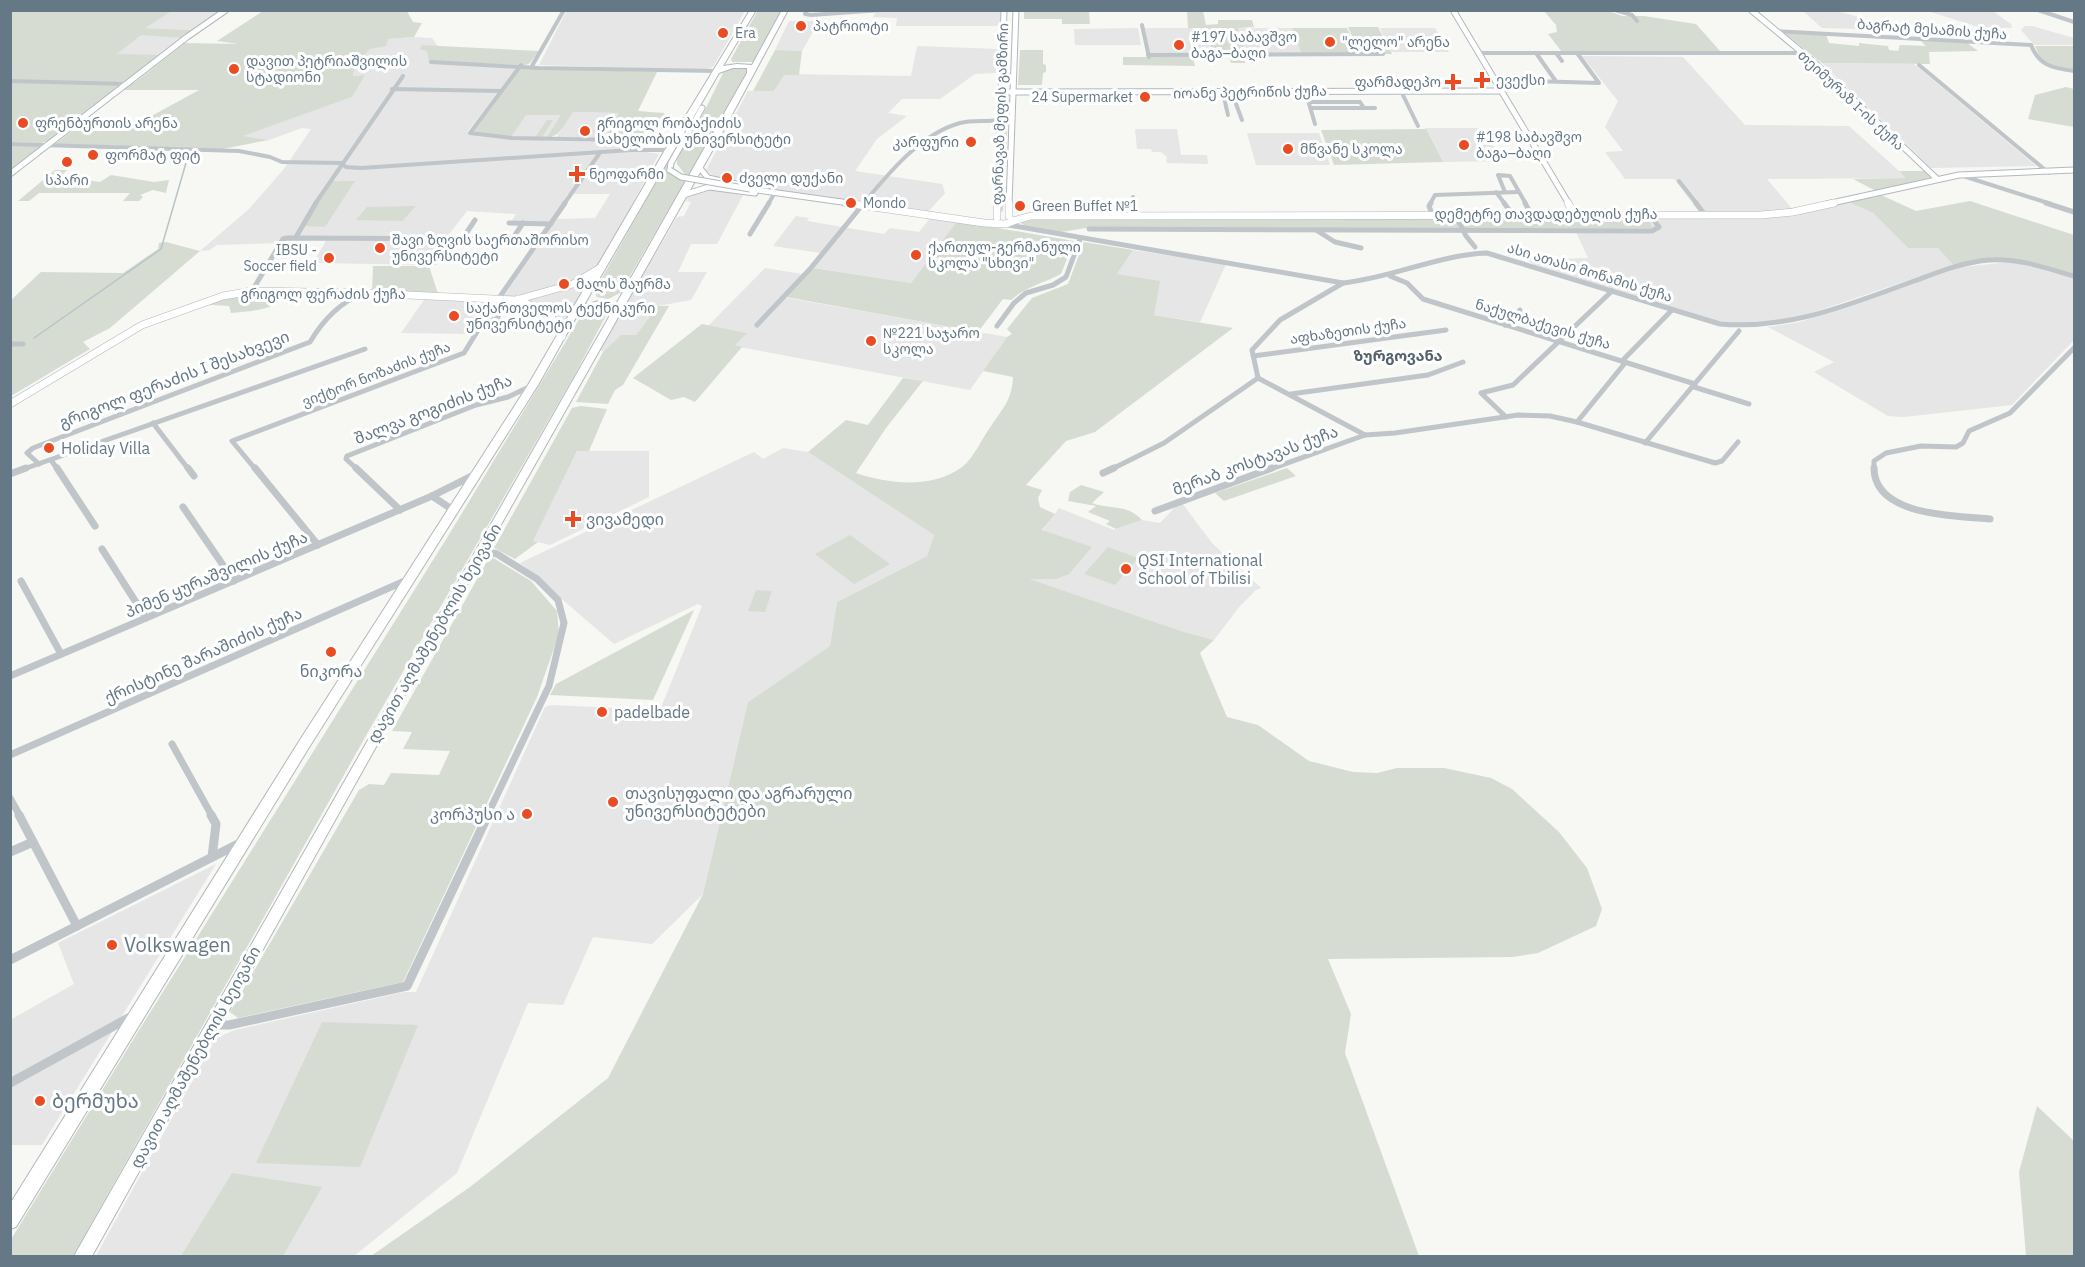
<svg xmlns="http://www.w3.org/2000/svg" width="2085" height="1267" viewBox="0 0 2085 1267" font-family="'IBM Plex Sans','Noto Sans Georgian',sans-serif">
<rect width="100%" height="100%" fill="#f7f7f4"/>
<g fill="#e5e6e5">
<path d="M635 10 745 11 713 67 704 70 539 65 566 12Z"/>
<path d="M884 10 1001 11 1000 26H896L897 18 873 17 876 12Z"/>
<path d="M172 11H223L192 30 144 28Z"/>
<path d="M1803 11H1836L1867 19 1856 27 1857 29 1822 28Z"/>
<path d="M1931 12H1994L2011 24 2012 28 1978 27Z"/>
<path d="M789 21H819L802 51 775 50Z"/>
<path d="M2025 26H2032L2074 38V45H2034L2021 30Z"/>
<path d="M1138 28 1141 45H1075L1074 29Z"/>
<path d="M1145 28H1206L1212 53H1149Z"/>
<path d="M1238 28H1292L1302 54H1246Z"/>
<path d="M1380 28H1435L1449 52H1391Z"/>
<path d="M141 34 182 38 161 55H116Z"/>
<path d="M414 37 432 38 439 48 421 45 420 50 427 51 431 62 518 67 467 132H475L526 115H562L545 141 618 142 625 149 659 154 567 326H563L545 309 504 296 557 219 595 218 610 194H568L549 224 511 222 516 214 467 211 446 238 295 236 279 243 217 245 210 250 200 251 249 209 284 169 311 129 302 128 269 140 241 136 352 97 364 75 353 76 355 66 370 49 388 39Z"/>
<path d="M917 46 998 49 996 73 975 74 940 99H902L888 113 907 116 877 139 855 171 942 184 945 193 927 213 746 185 712 175 706 170 748 91H774L784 74 911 76Z"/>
<path d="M1582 56 1683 57 1745 125 1849 126 1907 178 1767 179 1793 210 1777 212H1699L1674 179H1625L1605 152 1623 151 1605 127 1618 101Z"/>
<path d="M1822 63 1914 64 2036 166 1931 168Z"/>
<path d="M573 112 620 113 604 139H555Z"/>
<path d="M1425 128H1483L1502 161 1443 162Z"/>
<path d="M1135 129H1177L1181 155H1207L1208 164 1168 163 1166 162 1167 157 1161 152H1152L1151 149H1137Z"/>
<path d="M1247 133H1319L1330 165H1256Z"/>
<path d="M705 189 743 195 717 244H691L678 272H707L691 300 658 306 636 335H621L603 352 600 349 677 217 684 216 691 202 686 201 689 193Z"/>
<path d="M1848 202 1873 213 1908 248H1938L1953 265 1797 318 1773 323H1723L1534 265 1527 260 1588 258 1570 219 1760 218 1793 216Z"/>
<path d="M796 216 809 218 807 221 884 234 890 228 919 232 931 217 957 221 911 283 809 267 821 253 773 246Z"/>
<path d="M327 239 439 241 437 265 315 263V260Z"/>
<path d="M1133 250 1226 264 1200 322 1154 315 1117 274Z"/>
<path d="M2011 262 2033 265 2073 277 2074 281V340L2012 405 1904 417 1888 416 1814 372 1834 362 1768 327 1800 322 1962 267Z"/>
<path d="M765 268 802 274 782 297 1007 337 970 390 734 346 746 333 708 326Z"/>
<path d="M426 297 496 299 497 311 492 321H480L471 334 401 333Z"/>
<path d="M783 448 808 452 934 535 927 556 837 602 830 646 748 702 703 894 652 944 593 937 563 1005 528 1003 457 1173 354 1256H96L216 1038 235 1030 404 992H416L545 707 551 705 660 710 702 606 698 604 614 644 520 563 754 452 763 459Z"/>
<path d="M577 451H649V497L550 545 533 541Z"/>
<path d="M1182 503 1212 543 1261 588 1256 590 1240 606 1214 640 1184 632 1012 573 1059 508 1114 530 1142 520 1160 523 1176 506Z"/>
<path d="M216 864 42 1145H11L10 1020 74 984 58 943Z"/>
</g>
<g fill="#d7dcd3">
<path d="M758 10 781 11 753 62H732L731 59Z"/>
<path d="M11 11H172L145 28 192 30 182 38 141 35 117 54 161 55 126 82 134 83 185 43 239 44 217 41 263 11H407L413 22 422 23 414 37 388 39 386 46 370 49 355 66 353 76 365 75 352 97 243 136 269 140 222 149 55 144 72 131H124L199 90H116L49 141 41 143 11 142Z"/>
<path d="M1024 11H1089L1090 24H1062V19H1024Z"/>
<path d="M1187 11H1203L1206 25 1218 24V20H1252L1254 27 1238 28 1246 54H1256L1257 59H1245V63H1231L1229 56H1213L1206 28H1188Z"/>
<path d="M1544 11H1609L1622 16H1644L1696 24 1720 51 1562 52 1548 34 1557 32 1556 25Z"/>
<path d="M1348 27H1378L1392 54H1384L1380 46H1366L1369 54H1360Z"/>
<path d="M1292 28H1347L1359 55H1302Z"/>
<path d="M1783 32 1826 34 1829 43 1859 46V43L1888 46 1889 50 1898 51 1900 45 1926 46 1921 41 1966 42 1978 51 1929 52 1930 64 1822 63Z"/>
<path d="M421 45 539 51 530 63 526 65 436 62 429 61 427 51 420 50Z"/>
<path d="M2035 46H2074V70L2042 63Z"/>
<path d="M775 50 802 51 799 75H784L774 91H753Z"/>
<path d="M1020 50H1043V64L1046 65V72L1043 73 1042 85H1018Z"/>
<path d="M1149 53H1192L1195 66 1123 65V57H1149Z"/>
<path d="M522 68 657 72 638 111 664 113V115L648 127 640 138 604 139 619 113 573 112C559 133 559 139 534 139L547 120H553L542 137H547L561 115H526L511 137 475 132 473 130 518 70Z"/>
<path d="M742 68 749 70 687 177 677 164V158L702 116 725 69Z"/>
<path d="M2066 87 2074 89V127L2028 119 2035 95Z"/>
<path d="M1005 95H1009L1003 211 1001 212 999 211Z"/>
<path d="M1426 129 1443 162 1334 165 1321 130Z"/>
<path d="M11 146H38L40 148 11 171Z"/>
<path d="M667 163V172L685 180 680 190 620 293 608 299 597 297 594 292Z"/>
<path d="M55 170H67L61 176 100 182 111 175 154 182 169 180 166 193 153 190 140 195 143 197 139 201H123L130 193H39L29 201H18Z"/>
<path d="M1899 171H1924L1932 177 1876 191 1853 179 1906 178Z"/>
<path d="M331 181H355L325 227 304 226Z"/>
<path d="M1881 195 1916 211 1970 201 2074 235V274C2029 260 2001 252 1953 265L1938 248H1908L1873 213 1848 202Z"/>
<path d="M416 206 402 221 356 220 367 207Z"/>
<path d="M1024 219H1649L1652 228H1086L1055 233 1025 226 1021 223Z"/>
<path d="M957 221 1074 241 1061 274C1044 283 1025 287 1011 300L1003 299 978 332 786 297 814 268 911 283Z"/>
<path d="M166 242 200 251 110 328 83 342 90 349 11 396V300L41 272 123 273 158 249 159 243Z"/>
<path d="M1084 242 1133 250 1117 274 1160 281 1154 315 1233 328 1095 432 1066 441 1026 485 1042 490 1038 498 1040 507 1055 514 1042 530 1092 547 1069 574 1056 579H1030L1184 632 1214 640 1200 653 1227 717 1258 725 1309 761 1353 772 1377 773 1397 768H1444L1491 778 1512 789 1559 832 1587 868 1602 909 1596 926 1538 953 1513 957 1328 959 1351 1014 1345 1053 1419 1256H371L470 1187 608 1078 703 894 748 702 830 646 837 602 927 556 934 535 808 452 846 420 868 425 903 378 923 381 886 428 856 473C888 484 933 489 962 467 974 458 982 438 991 426 1003 408 1012 400 1013 377L983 371 1007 337 1012 334 1007 329 1032 298 1068 284Z"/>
<path d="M373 266H429L438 294 372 291Z"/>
<path d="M243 293H288C275 311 251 311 231 313L229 306 197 304Z"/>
<path d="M658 306H669L623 385 615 390 608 404 576 402 603 352 621 335H636Z"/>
<path d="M594 308H605L608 312 574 376 367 734 73 1256H11L10 1241 136 1035 450 533 580 318 586 310Z"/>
<path d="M702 324 747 333 735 345 742 347 695 402 684 397 671 400 633 378Z"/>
<path d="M581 406 607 409 589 451H577L533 541 538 542 515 559 494 548 572 408Z"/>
<path d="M1287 468 1296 476 1224 501 1215 493Z"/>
<path d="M1081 485 1104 492 1092 503C1109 510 1126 503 1142 520L1116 529 1106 524 1110 521 1088 512 1096 506 1068 501 1070 492Z"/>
<path d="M850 535 890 564 854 584 815 554Z"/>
<path d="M1108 547 1138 558 1115 585 1084 574Z"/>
<path d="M490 556 531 581 557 611 559 634 537 697 403 982 238 1018 230 1012 359 790 369 784 384 785 391 773 439 775 450 751 403 749 412 732 392 731Z"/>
<path d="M756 590 772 591 765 612 748 611Z"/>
<path d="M694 610 653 700 550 695 556 684Z"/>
<path d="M322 1022 418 1025 360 1167 256 1163Z"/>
<path d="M2037 1106 2074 1141V1256H2026L2019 1172Z"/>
<path d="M232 1173 322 1187 283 1256H181Z"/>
</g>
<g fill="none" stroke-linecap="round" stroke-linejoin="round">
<path stroke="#b7c4c8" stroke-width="1.5" d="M34 338 161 249 188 156"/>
<defs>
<g id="secondary-far1">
<path d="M1453 10 1569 204"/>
<path d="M1751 10 1815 63 1936 178"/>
<path d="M1000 92 1501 91"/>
<path d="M699 167 708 178 741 185"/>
<path d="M670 170 671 163 702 108"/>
<path d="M10 174 187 37 226 10"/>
<path d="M750 189 856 204"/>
<path d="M683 195 709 187 755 193"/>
<path d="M997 204 1004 10"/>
<path d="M1009 204 1016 10"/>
<path d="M1827 204 1959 175 2074 170"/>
</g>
<g id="secondary">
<path d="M846 203 984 223 1006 224 1013 221"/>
<path d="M1568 203 1575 215"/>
<path d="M1009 216V203"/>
<path d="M997 217V203"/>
<path d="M1013 221 1031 216 1761 215 1793 212 1834 203"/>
<path d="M518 299 551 316 562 337"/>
<path d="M10 404 142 325 223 296 252 291 365 293 516 300 573 284 602 267"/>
</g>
<path id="highway" d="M750 10H756L723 66 737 64 752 65 782 10H788L720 137 416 675 92 1256H74L609 317 608 309 595 307 578 314 538 385 308 749 16 1227 10 1229V1204L298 743 528 385 665 150ZM733 68H747V73L615 306 599 301 584 305 719 73Z"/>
</defs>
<use href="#secondary-far1" stroke="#b2b9bd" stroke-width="7"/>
<use href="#secondary" stroke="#b2b9bd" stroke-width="8"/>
<use href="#highway" stroke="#b3b8bb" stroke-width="2"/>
<g stroke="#c0c5c9" stroke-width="4">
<path d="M807 10 805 14 811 15 881 10"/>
<path d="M1615 10 1632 15 1637 21"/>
<path d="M2038 10 2074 22"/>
<path d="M1142 25 1149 57"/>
<path d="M1775 31 2031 45C2039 66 2053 68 2074 71"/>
<path d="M1479 53H1804"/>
<path d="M1536 53 1555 80"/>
<path d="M1556 53 1562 61"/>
<path d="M1148 55 1383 54"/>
<path d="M431 62 539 68 717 71"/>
<path d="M521 65 470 133 512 138 617 140 631 150H669"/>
<path d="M1919 65 2049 173"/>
<path d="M532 66 564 10"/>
<path d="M1495 80 1599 83 1577 53"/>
<path d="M10 81 128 84"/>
<path d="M392 89 500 91"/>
<path d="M1305 90 1315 124"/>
<path d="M1401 91 1418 126"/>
<path d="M1223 93 1228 115"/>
<path d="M1232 93 1242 120"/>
<path d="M1309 102H1360L1364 108"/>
<path d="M1311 108H1375"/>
<path d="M10 144 239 151 270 157 282 162 341 163 346 167 361 168 631 150"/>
<path d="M1960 175 2051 204"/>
<path d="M1679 181 1697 204"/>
<path d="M1496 192 1505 204"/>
<path d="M1505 192 1498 175 1510 176 1526 204"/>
<path d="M1133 197 1134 204"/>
<path d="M315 204 403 76"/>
<path d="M564 204 599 154"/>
<path d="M768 204 773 196"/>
<path d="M863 204C888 174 920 134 960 123 972 120 986 122 998 120"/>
<path d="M1430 204 1435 195 1518 192"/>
</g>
<g stroke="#c0c5c9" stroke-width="5">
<path d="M1134 203 1135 215"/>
<path d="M1431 203 1429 206 1432 214"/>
<path d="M1504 203 1512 214"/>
<path d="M1525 203 1531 214"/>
<path d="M1696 203 1705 215"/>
<path d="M2046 203 2074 212"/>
<path d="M1455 214 1466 236 1475 247"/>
<path d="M509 223 551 224"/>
<path d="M1003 224 1343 283C1392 278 1437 255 1487 253L1720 324C1790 330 1850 304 1914 281 1939 272 1963 262 1989 260 2019 258 2046 268 2074 276"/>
<path d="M1089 229 1652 231 1659 227 1650 215"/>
<path d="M1316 230 1335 242 1361 248"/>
<path d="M750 234 769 203"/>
<path d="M296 237 316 203"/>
<path d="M463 238 475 220"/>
<path d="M513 238 523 223"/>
<path d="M1390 276 1407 283 1423 299 1695 384"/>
<path d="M252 291 283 239 287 238 539 239"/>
<path d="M1480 306 1513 316"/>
<path d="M757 325 810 269 864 203"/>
<path d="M1505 325 1520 310"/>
<path d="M997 326 1014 303 1026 293 1053 285 1066 277 1080 239"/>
<path d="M10 344H23"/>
<path d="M1253 356 1446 330"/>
<path d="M1622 361 1672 310"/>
<path d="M1258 378 1252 350 1280 320 1343 283"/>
<path d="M1258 378 1365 435"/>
<path d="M1694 387 1749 404"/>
<path d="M1291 394 1428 375 1463 362"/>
<path d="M1506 417 1481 393 1513 385 1612 291"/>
<path d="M1577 422 1625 363"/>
<path d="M153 423 189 470"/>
<path d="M1645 443 1739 331"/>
<path d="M51 460 58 470"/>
<path d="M39 464 27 453 33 448 310 342C323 320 339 303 363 293"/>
<path d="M21 470 365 349"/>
<path d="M256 470 232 441 464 353 480 327 498 318 499 298 565 203"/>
<path d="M358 470 346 459 347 456 476 405 508 397 533 385"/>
<path d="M1110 470 1164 443 1258 378"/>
<path d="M1268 470 1365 435 1395 433 1518 415 1550 416 1577 422 1715 463 1722 461 1738 442"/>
<path d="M1874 470V461L1886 453 1921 446 1956 447 1963 443 1969 431 2010 413 2074 348"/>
</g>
<g stroke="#c0c5c9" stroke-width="7">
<path d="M57 468 95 526"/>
<path d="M188 468 194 476"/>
<path d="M255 468 318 545"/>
<path d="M356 468 400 510"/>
<path d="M1874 468C1874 516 1955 516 1990 519"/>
<path d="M1103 473 1114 468"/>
<path d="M10 474 26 468"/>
<path d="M432 496 453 510"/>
<path d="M183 507 234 581"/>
<path d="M1155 511 1272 468"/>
<path d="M102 549 146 618"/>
<path d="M481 550 497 554 537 579 558 600 564 623 549 686 487 816"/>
<path d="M21 581 61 654"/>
<path d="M10 676 432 496 476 474"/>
<path d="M172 744 212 816"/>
<path d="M10 755 407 580"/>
<path d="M10 798 20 816"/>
</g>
<g stroke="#c0c5c9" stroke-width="9">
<path d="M19 815 77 926"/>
<path d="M211 815 216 824 212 857"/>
<path d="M10 852 33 842"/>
<path d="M10 960 240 843"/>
<path d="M213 1025H229L407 986 488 815"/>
<path d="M10 1083 132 1016"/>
</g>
<use href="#secondary-far1" stroke="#fff" stroke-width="5"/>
<use href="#secondary" stroke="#fff" stroke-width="7"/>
<use href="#highway" fill="#fff" fill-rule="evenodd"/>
<defs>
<path id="secondary-bridge" d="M670 170 681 177 750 189"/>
</defs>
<use href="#secondary-bridge" stroke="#b2b9bd" stroke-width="7" stroke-linecap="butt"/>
<use href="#secondary-bridge" stroke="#fff" stroke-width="5"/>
</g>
<g fill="#e94b22" stroke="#fff" stroke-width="2">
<circle cx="801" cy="26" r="6"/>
<circle cx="723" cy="33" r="6"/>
<circle cx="1330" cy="42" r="6"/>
<circle cx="1179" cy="45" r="6"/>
<circle cx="234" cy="69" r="6"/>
<path d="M1479 71h6v6h6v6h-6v6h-6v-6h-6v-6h6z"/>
<path d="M1450 73h6v6h6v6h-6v6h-6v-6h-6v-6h6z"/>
<circle cx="1145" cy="97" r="6"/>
<circle cx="23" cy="123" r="6"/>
<circle cx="585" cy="131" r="6"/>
<circle cx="971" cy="142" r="6"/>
<circle cx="1464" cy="145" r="6"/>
<circle cx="1288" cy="149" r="6"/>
<circle cx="93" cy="155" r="6"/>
<circle cx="67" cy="162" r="6"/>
<path d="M574 165h6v6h6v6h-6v6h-6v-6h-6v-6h6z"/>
<circle cx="727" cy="178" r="6"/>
<circle cx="851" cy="203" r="6"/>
<circle cx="1020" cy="206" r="6"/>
<circle cx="380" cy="248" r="6"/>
<circle cx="916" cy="255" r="6"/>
<circle cx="329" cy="258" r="6"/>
<circle cx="564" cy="284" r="6"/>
<circle cx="454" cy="316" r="6"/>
<circle cx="871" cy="341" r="6"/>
<circle cx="49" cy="448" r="6"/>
<path d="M570 510h6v6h6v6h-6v6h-6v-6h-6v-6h6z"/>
<circle cx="1126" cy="569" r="6"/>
<circle cx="331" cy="652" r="6"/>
<circle cx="602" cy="712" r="6"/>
<circle cx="613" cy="802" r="6"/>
<circle cx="527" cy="814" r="6"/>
<circle cx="112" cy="945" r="6"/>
<circle cx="40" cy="1101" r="6"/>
</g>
<g text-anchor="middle" stroke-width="6" stroke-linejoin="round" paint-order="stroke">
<g font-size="14" fill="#657886" stroke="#fff" text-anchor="start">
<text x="813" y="31">პატრიოტი</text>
<text x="735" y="38">Era</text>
<text x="1191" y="42">#197 საბავშვო<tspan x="1191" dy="16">ბაგა–ბაღი</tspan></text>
<text x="1342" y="47">"ლელო" არენა</text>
<text x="246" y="66">დავით პეტრიაშვილის<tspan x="246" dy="16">სტადიონი</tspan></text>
<text x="1496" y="85">ევექსი</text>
<text x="1441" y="87" text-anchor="end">ფარმადეპო</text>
<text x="1133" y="102" text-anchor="end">24 Supermarket</text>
<text x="35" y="128">ფრენბურთის არენა</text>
<text x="597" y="128">გრიგოლ რობაქიძის<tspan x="597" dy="16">სახელობის უნივერსიტეტი</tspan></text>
<text x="1476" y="142">#198 საბავშვო<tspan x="1476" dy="16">ბაგა–ბაღი</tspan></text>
<text x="959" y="147" text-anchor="end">კარფური</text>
<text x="1300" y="154">მწვანე სკოლა</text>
<text x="105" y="160">ფორმატ ფიტ</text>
<text x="589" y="179">ნეოფარმი</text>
<text x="739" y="183">ძველი დუქანი</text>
<text x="67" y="185" text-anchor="middle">სპარი</text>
<text x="863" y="208">Mondo</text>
<text x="1032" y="211">Green Buffet №1</text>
<text x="392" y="245">შავი ზღვის საერთაშორისო<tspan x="392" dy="16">უნივერსიტეტი</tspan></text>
<text x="928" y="252">ქართულ-გერმანული<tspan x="928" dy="16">სკოლა "სხივი"</tspan></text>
<text x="317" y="255" text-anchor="end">IBSU -<tspan x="317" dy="16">Soccer field</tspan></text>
<text x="576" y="289">მალს შაურმა</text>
<text x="466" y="313">საქართველოს ტექნიკური<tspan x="466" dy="16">უნივერსიტეტი</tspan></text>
<text x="883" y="338">№221 საჯარო<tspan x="883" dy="16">სკოლა</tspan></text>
</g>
<g font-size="14" fill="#657886" stroke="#fff">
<text transform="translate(1932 29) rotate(4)" y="5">ბაგრატ მესამის ქუჩა</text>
<text transform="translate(1250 92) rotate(-1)" y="5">იოანე პეტრიწის ქუჩა</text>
<text transform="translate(1851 100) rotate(43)" y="5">თეიმურაზ I-ის ქუჩა</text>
<text transform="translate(1000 114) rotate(-88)" y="5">ფარნავაზ მეფის გამზირი</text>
<text x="1546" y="219">დემეტრე თავდადებულის ქუჩა</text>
<text transform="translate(1590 272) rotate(17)" y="5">ასი ათასი მოწამის ქუჩა</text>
<text x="323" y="299">გრიგოლ ფერაძის ქუჩა</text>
<text transform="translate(1543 324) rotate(17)" y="5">ნაქულბაქევის ქუჩა</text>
<text transform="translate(1348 331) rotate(-8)" y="5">აფხაზეთის ქუჩა</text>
<text transform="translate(376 374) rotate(-21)" y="5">ვიქტორ ნოზაძის ქუჩა</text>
</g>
<g font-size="15" font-weight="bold" fill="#53616b" stroke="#fff">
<text x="1398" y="361">ზურგოვანა</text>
</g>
<g font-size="16" fill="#657886" stroke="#fff">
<text transform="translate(174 379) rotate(-21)" y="6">გრიგოლ ფერაძის I შესახვევი</text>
<text transform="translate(433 409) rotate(-21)" y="6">შალვა გოგიძის ქუჩა</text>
<text transform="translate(1255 460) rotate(-20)" y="6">მერაბ კოსტავას ქუჩა</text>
<text transform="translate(216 574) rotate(-23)" y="6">პიმენ ყურაშვილის ქუჩა</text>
<text transform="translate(434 633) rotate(-60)" y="6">დავით აღმაშენებლის ხეივანი</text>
<text transform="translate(203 655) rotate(-24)" y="6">ქრისტინე შარაშიძის ქუჩა</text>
<text transform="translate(195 1057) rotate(-61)" y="6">დავით აღმაშენებლის ხეივანი</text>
</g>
<g font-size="16" fill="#657886" stroke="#fff" text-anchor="start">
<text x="61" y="454">Holiday Villa</text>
<text x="586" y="525">ვივამედი</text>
<text x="1138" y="566">QSI International<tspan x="1138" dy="18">School of Tbilisi</tspan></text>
<text x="331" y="677" text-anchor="middle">ნიკორა</text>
<text x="614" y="718">padelbade</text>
<text x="625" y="799">თავისუფალი და აგრარული<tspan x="625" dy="18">უნივერსიტეტები</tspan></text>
<text x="515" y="820" text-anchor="end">კორპუსი ა</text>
</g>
<g font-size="20" fill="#657886" stroke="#fff" text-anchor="start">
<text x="124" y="952">Volkswagen</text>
<text x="52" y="1108">ბერმუხა</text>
</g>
</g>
<rect width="2085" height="1267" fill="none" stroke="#657886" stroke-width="24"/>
</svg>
